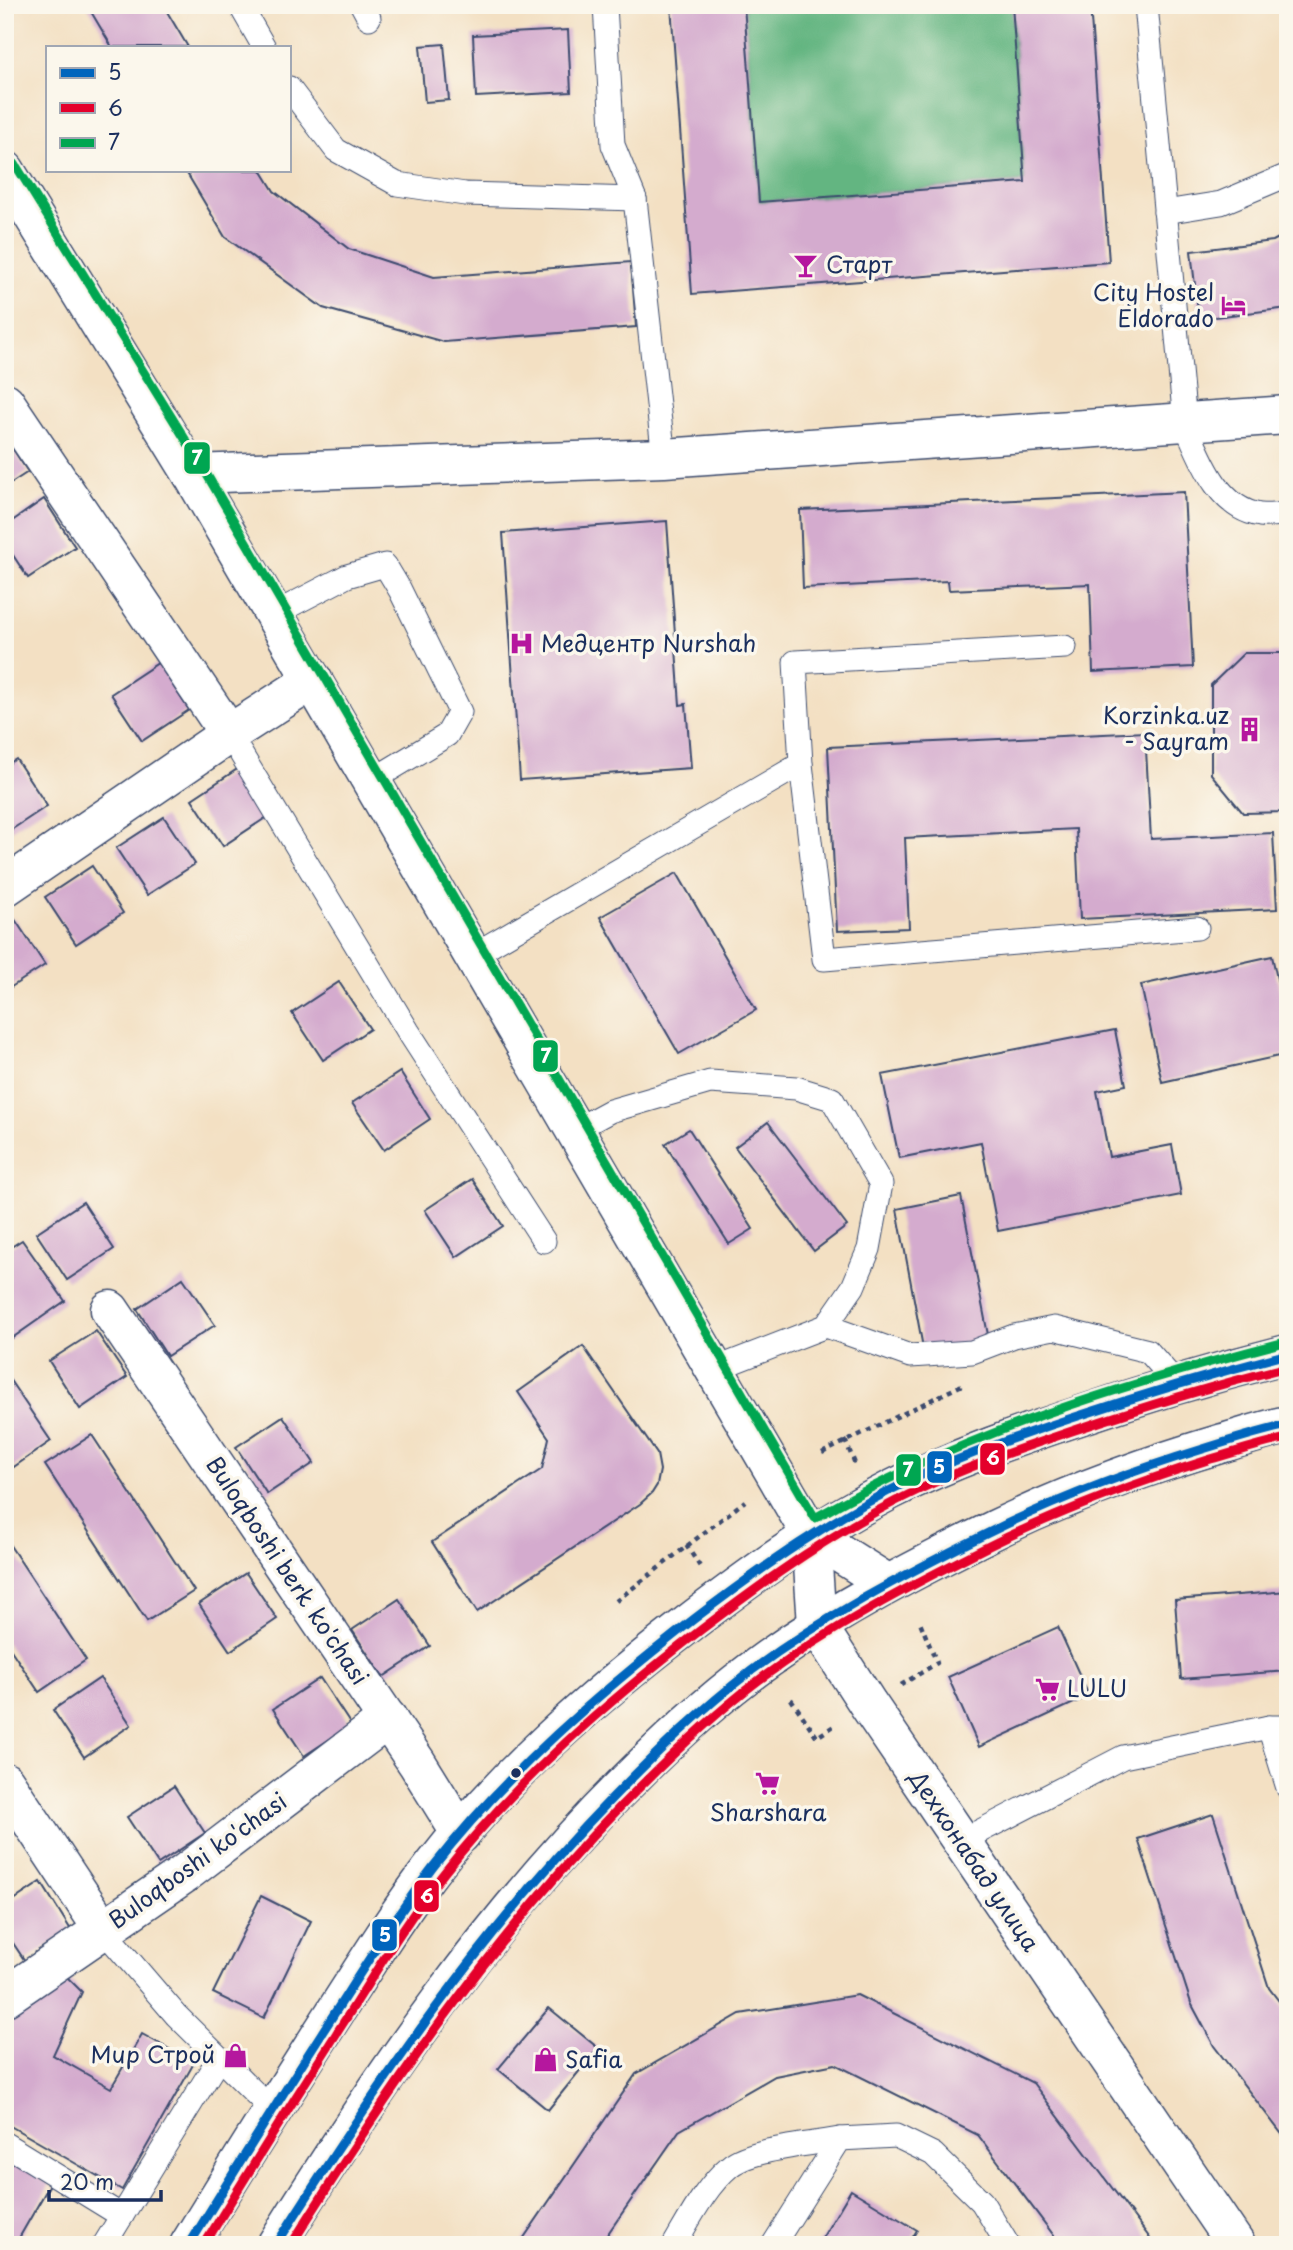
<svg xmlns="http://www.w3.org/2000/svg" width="1293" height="2250" viewBox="0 0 1293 2250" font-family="'Playpen Sans',sans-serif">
<rect width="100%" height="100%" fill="#fbf7ec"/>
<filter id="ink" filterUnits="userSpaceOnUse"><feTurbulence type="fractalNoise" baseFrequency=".0143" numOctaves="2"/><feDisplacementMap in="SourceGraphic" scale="14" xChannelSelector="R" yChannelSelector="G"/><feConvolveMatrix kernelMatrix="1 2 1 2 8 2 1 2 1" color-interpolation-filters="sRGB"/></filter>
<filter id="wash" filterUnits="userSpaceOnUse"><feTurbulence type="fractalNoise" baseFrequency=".00686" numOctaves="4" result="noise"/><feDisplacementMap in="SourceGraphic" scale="28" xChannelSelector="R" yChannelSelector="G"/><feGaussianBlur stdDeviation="1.57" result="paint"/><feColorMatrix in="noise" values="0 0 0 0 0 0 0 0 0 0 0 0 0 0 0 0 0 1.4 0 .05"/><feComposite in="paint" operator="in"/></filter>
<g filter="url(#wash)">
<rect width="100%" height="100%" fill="#f3e0c3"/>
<path fill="#64b581" stroke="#407270" stroke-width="2" d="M744 5H1012L1025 182 759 202Z"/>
<g id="blocks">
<g fill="#d4abce">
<path d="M87 5H163L188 47H112Z"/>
<path d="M671 5H744L759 202 1025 182 1012 5H1090L1109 262 692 294Z"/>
<path d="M1234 5H1268V7L1234 10Z"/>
<path d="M568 30 571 92 476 97 473 35Z"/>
<path d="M444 44 449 100 425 102 420 46Z"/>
<path d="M185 170H261L274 191 349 249 434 277 631 262 636 327 444 342 323 308 225 237Z"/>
<path d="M1288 233V308L1199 319 1191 251 1273 241Z"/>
<path d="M5 437 28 472 5 487Z"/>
<path d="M1184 492 1193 667 1093 672 1090 584 949 590 948 581 803 588 800 510Z"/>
<path d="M44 499 75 547 28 578 5 543V526Z"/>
<path d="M667 521 680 705 686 704 691 768 520 780 503 533Z"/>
<path d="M1244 653H1288V812L1243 813 1211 774V685Z"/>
<path d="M158 663 189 710 142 741 111 694Z"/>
<path d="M1145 732 1151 839 1273 833 1277 909 1080 919 1076 829 905 838 909 928 837 931 828 747Z"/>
<path d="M16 759 47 806 5 834V766Z"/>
<path d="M239 768 270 815 223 846 192 799Z"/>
<path d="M164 817 195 864 147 895 116 848Z"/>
<path d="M92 866 123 913 76 944 45 897Z"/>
<path d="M677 873 756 1010 679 1054 600 917Z"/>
<path d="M14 918 45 965 5 991V924Z"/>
<path d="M1272 956 1282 1001 1288 1000V1054L1162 1082 1141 985Z"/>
<path d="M339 982 370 1029 323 1060 292 1013Z"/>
<path d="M1115 1030 1126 1085 1097 1091 1109 1157 1172 1145 1181 1195 998 1231 981 1142 899 1158 882 1075Z"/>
<path d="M400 1072 430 1119 384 1150 352 1103Z"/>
<path d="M768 1122 847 1226 814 1251 735 1147Z"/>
<path d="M689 1129 753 1229 729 1244 665 1144Z"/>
<path d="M472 1179 503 1226 456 1257 425 1210Z"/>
<path d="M961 1196 989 1340 924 1353 897 1209Z"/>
<path d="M83 1202 114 1249 67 1280 36 1233Z"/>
<path d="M22 1240 65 1301 5 1343V1251Z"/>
<path d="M183 1278 215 1325 167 1356 137 1309Z"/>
<path d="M96 1331 127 1377 80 1409 49 1361Z"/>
<path d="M583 1346 657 1454 660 1470 657 1485 652 1493 640 1504 477 1612 432 1542 542 1469 549 1438 518 1392Z"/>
<path d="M5 1373 51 1441 5 1473Z"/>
<path d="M283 1416 314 1463 267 1494 236 1447Z"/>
<path d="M92 1435 194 1591 147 1621 45 1465Z"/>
<path d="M5 1538 86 1660 39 1692 5 1641Z"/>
<path d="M246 1573 277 1619 230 1651 199 1604Z"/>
<path d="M1288 1591V1671L1181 1679 1175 1600Z"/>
<path d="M399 1599 430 1646 383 1677 352 1630Z"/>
<path d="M1058 1627 1089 1696 979 1747 948 1677Z"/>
<path d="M100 1678 131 1725 84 1757 53 1710Z"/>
<path d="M320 1678 351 1725 304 1756 273 1709Z"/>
<path d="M174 1786 205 1833 158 1864 127 1817Z"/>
<path d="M1213 1814 1269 1988 1288 2013V2142L1214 2046 1191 2003 1138 1839Z"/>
<path d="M41 1882 71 1930 25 1961 5 1931V1906Z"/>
<path d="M261 1896 311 1921 264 2018 213 1993Z"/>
<path d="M65 1975 82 1992 53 2055 111 2088 142 2034 194 2063 122 2190 5 2123V2018Z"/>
<path d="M857 1995 1033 2083 1155 2245H1061L978 2135 835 2064 775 2076 679 2131 600 2245H519L636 2074 740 2014Z"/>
<path d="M549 2008 598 2048 548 2110 498 2069Z"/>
<path d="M5 2158 50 2184 15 2245H5Z"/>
<path d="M851 2190 917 2230 908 2245H818Z"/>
</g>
</g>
</g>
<g filter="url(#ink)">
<use href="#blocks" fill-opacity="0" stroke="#3b4a6d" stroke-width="2"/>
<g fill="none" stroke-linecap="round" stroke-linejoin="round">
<defs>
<g id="service">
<path d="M240 5 264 47"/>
<path d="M362 5 369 18"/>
<path d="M605 5 613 145 635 199"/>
<path d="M1146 5 1185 423C1200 457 1217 508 1260 515 1268 516 1279 514 1288 514"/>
<path d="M289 88 336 150 397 184 465 194 635 199 664 458"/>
<path d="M1165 212 1221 203 1288 175"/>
<path d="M274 614 347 576 385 565 400 590 460 712 447 735 371 781"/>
<path d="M229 734 408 1031 544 1241"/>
<path d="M801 764 795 662 1065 647"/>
<path d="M473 955 801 764 824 959 1197 928"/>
<path d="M575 1130 610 1111 710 1082 796 1088 832 1099 881 1184 869 1249 853 1287 826 1326 715 1369"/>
<path d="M826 1326 910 1356 972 1352 1014 1336 1054 1328 1148 1351 1177 1384"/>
<path d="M1288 1727H1269L1288 1788"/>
<path d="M961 1841 1123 1757 1269 1727"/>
<path d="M104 1931 176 2015 272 2110"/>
<path d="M5 2144 122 2216"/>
<path d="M104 2245 219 2058"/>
<path d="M674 2245C690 2218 706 2186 730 2166 750 2149 812 2144 840 2139"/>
<path d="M773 2245 840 2139 896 2136 933 2154 982 2202 1008 2245"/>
</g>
<g id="minor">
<path d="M5 402 229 734"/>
<path d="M192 474 664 458 1288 415"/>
<path d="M5 887 229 734 313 680"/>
<path d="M110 1310 417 1763 461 1834"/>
<path d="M817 1625 868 1704 1236 2245"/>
<path d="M5 1782 104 1931"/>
<path d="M5 1997 184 1874 388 1719"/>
</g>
<g id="secondary">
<path d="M5 170 192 474 811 1535 817 1625"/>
<path d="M811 1535 887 1583"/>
<path d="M189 2245C237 2167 285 2090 334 2014 366 1964 397 1914 433 1867 503 1776 592 1698 683 1628 749 1577 816 1528 891 1490 950 1460 1013 1438 1076 1417 1146 1393 1216 1372 1288 1354"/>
<path d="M276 2245C381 2077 493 1913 635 1774 676 1733 720 1693 768 1659 839 1608 917 1568 996 1529 1069 1494 1145 1466 1223 1443 1244 1437 1266 1429 1288 1425"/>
</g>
</defs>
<use href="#service" stroke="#3b4a6d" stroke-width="25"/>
<use href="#minor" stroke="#3b4a6d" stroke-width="41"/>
<use href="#secondary" stroke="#3b4a6d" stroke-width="41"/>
<g stroke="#3b4a6d" stroke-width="4.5" stroke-dasharray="5 5" stroke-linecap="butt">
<path d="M845 1440 856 1466"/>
<path d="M822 1453 962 1385"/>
<path d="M686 1545 701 1568"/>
<path d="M616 1601 745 1501"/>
<path d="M901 1685 937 1663 920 1622"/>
<path d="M791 1699 817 1737 837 1724"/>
</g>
<use href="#service" stroke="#fff" stroke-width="23"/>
<use href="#minor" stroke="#fff" stroke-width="38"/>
<use href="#secondary" stroke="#fff" stroke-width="38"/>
<defs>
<g id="bus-1">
<path d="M189 2245C237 2167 285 2090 334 2014 366 1964 397 1914 433 1867 507 1772 599 1693 694 1619 762 1567 833 1517 911 1480 962 1456 1015 1437 1069 1419 1141 1395 1214 1373 1288 1354"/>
<path d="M276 2245C376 2087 481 1932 612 1798 656 1753 701 1709 751 1671 824 1617 903 1575 984 1535 1054 1500 1128 1472 1203 1449 1231 1440 1259 1431 1288 1425"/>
</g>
<g id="bus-2">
<path d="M204 2245C251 2168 298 2093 347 2017 378 1968 408 1918 444 1873 518 1779 608 1701 702 1629 770 1577 839 1528 916 1491 966 1467 1019 1449 1072 1431 1143 1407 1215 1385 1288 1367"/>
<path d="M291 2245C389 2089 493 1937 622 1805 665 1761 710 1717 759 1680 831 1627 909 1586 989 1546 1060 1511 1135 1483 1211 1459 1236 1452 1262 1443 1288 1438"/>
</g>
<path id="bus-3" d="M15 164 203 468 815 1518C961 1434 1123 1384 1285 1342"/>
</defs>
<use href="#bus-1" stroke="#fbf7ec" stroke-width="14"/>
<use href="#bus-2" stroke="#fbf7ec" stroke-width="14"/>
<use href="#bus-3" stroke="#fbf7ec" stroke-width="14"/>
<use href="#bus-1" stroke="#0065bd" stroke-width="9"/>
<use href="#bus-2" stroke="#e4002b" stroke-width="9"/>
<use href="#bus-3" stroke="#00a651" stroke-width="9"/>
</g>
</g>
<defs>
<symbol id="bar-bare" viewBox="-9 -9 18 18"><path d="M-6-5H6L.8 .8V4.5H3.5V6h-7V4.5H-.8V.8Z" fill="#b5179e" stroke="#fbf7ec" stroke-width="2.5" paint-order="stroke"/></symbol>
<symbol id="hotel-bare" viewBox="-9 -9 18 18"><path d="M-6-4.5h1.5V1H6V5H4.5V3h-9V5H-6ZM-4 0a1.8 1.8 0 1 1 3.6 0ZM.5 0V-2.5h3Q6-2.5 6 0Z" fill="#b5179e" stroke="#fbf7ec" stroke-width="2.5" paint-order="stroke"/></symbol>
<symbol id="hospital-bare" viewBox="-9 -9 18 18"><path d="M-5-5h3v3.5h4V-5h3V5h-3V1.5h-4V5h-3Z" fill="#b5179e" stroke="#fbf7ec" stroke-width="2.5" paint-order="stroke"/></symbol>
<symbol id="building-bare" viewBox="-9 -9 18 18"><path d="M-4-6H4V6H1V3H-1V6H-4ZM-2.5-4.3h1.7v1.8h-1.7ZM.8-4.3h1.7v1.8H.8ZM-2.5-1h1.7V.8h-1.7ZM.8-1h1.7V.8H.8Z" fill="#b5179e" stroke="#fbf7ec" stroke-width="2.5" paint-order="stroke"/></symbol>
<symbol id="supermarket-bare" viewBox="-9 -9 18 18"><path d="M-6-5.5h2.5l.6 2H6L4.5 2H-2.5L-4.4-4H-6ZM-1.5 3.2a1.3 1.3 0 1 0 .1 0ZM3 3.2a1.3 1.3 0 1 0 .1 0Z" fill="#b5179e" stroke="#fbf7ec" stroke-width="2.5" paint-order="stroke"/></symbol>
<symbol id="shop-bare" viewBox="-9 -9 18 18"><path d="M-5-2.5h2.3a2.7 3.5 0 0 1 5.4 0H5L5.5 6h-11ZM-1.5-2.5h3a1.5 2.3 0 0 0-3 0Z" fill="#b5179e" stroke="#fbf7ec" stroke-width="2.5" paint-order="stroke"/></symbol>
</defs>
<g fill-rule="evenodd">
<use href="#bar-bare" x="788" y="248" width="35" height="35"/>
<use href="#hotel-bare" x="1216" y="288" width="35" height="35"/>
<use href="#hospital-bare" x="504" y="626" width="35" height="35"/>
<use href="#building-bare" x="1232" y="712" width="35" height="35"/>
<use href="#supermarket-bare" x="1030" y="1672" width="35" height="35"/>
<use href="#supermarket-bare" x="750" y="1766" width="35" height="35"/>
<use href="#shop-bare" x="218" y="2038" width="35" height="35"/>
<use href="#shop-bare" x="528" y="2042" width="35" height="35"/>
</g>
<circle fill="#1b2f5e" stroke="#fbf7ec" stroke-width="2.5" cx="516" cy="1773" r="6"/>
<g text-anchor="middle" stroke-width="7" stroke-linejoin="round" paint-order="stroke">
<g font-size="23" fill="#1b2f5e" stroke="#fbf7ec" text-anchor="start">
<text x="826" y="273">Старт</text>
<text x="1214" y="301" text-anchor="end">City Hostel<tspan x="1214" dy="26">Eldorado</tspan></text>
<text x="541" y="652">Медцентр Nurshah</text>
<text x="1229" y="724" text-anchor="end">Korzinka.uz<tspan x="1229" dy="26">- Sayram</tspan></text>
<text x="1067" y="1697">LULU</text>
<text x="768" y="1821" text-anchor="middle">Sharshara</text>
<text x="215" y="2063" text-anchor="end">Мир Строй</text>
<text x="565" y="2068">Safia</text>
</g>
<g font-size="23" fill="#1b2f5e" stroke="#fbf7ec">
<text transform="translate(287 1571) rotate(56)" y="8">Buloqboshi berk ko'chasi</text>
<text transform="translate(198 1861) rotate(-36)" y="8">Buloqboshi ko'chasi</text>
<text transform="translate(974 1861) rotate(56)" y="8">Дехконабад улица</text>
</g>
</g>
<g stroke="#fbf7ec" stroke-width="2.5">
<rect x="183" y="441" width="28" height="34" rx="7" fill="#00a651"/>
<rect x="532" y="1039" width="27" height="34" rx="7" fill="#00a651"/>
<rect x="979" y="1442" width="27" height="34" rx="7" fill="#e4002b"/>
<rect x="926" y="1450" width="27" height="34" rx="7" fill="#0065bd"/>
<rect x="895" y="1453" width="27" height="34" rx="7" fill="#00a651"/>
<rect x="413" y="1879" width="27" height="34" rx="7" fill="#e4002b"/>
<rect x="371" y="1918" width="27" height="34" rx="7" fill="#0065bd"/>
</g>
<g font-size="19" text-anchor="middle" font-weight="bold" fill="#fff">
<text x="197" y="465">7</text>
<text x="546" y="1063">7</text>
<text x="993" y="1465">6</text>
<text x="939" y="1474">5</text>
<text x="908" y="1477">7</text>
<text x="427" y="1903">6</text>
<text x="385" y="1942">5</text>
</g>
<rect width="1293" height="2250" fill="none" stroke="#fbf7ec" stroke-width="28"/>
<rect x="46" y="46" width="245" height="126" fill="#fbf7ec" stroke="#a1a7b3" stroke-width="2"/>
<rect x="60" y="68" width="35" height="10" fill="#0065bd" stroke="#a1a7b3" stroke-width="2"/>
<text x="108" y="80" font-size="21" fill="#1b2f5e">5</text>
<rect x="60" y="103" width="35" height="10" fill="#e4002b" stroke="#a1a7b3" stroke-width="2"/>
<text x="108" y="116" font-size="21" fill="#1b2f5e">6</text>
<rect x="60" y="138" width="35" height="10" fill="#00a651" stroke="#a1a7b3" stroke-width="2"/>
<text x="108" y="150" font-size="21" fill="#1b2f5e">7</text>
<path d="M49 2190v10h112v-10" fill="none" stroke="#1b2f5e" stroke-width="3.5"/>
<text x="60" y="2190" font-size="21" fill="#1b2f5e" stroke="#fbf7ec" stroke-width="5" paint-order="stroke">20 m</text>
</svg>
